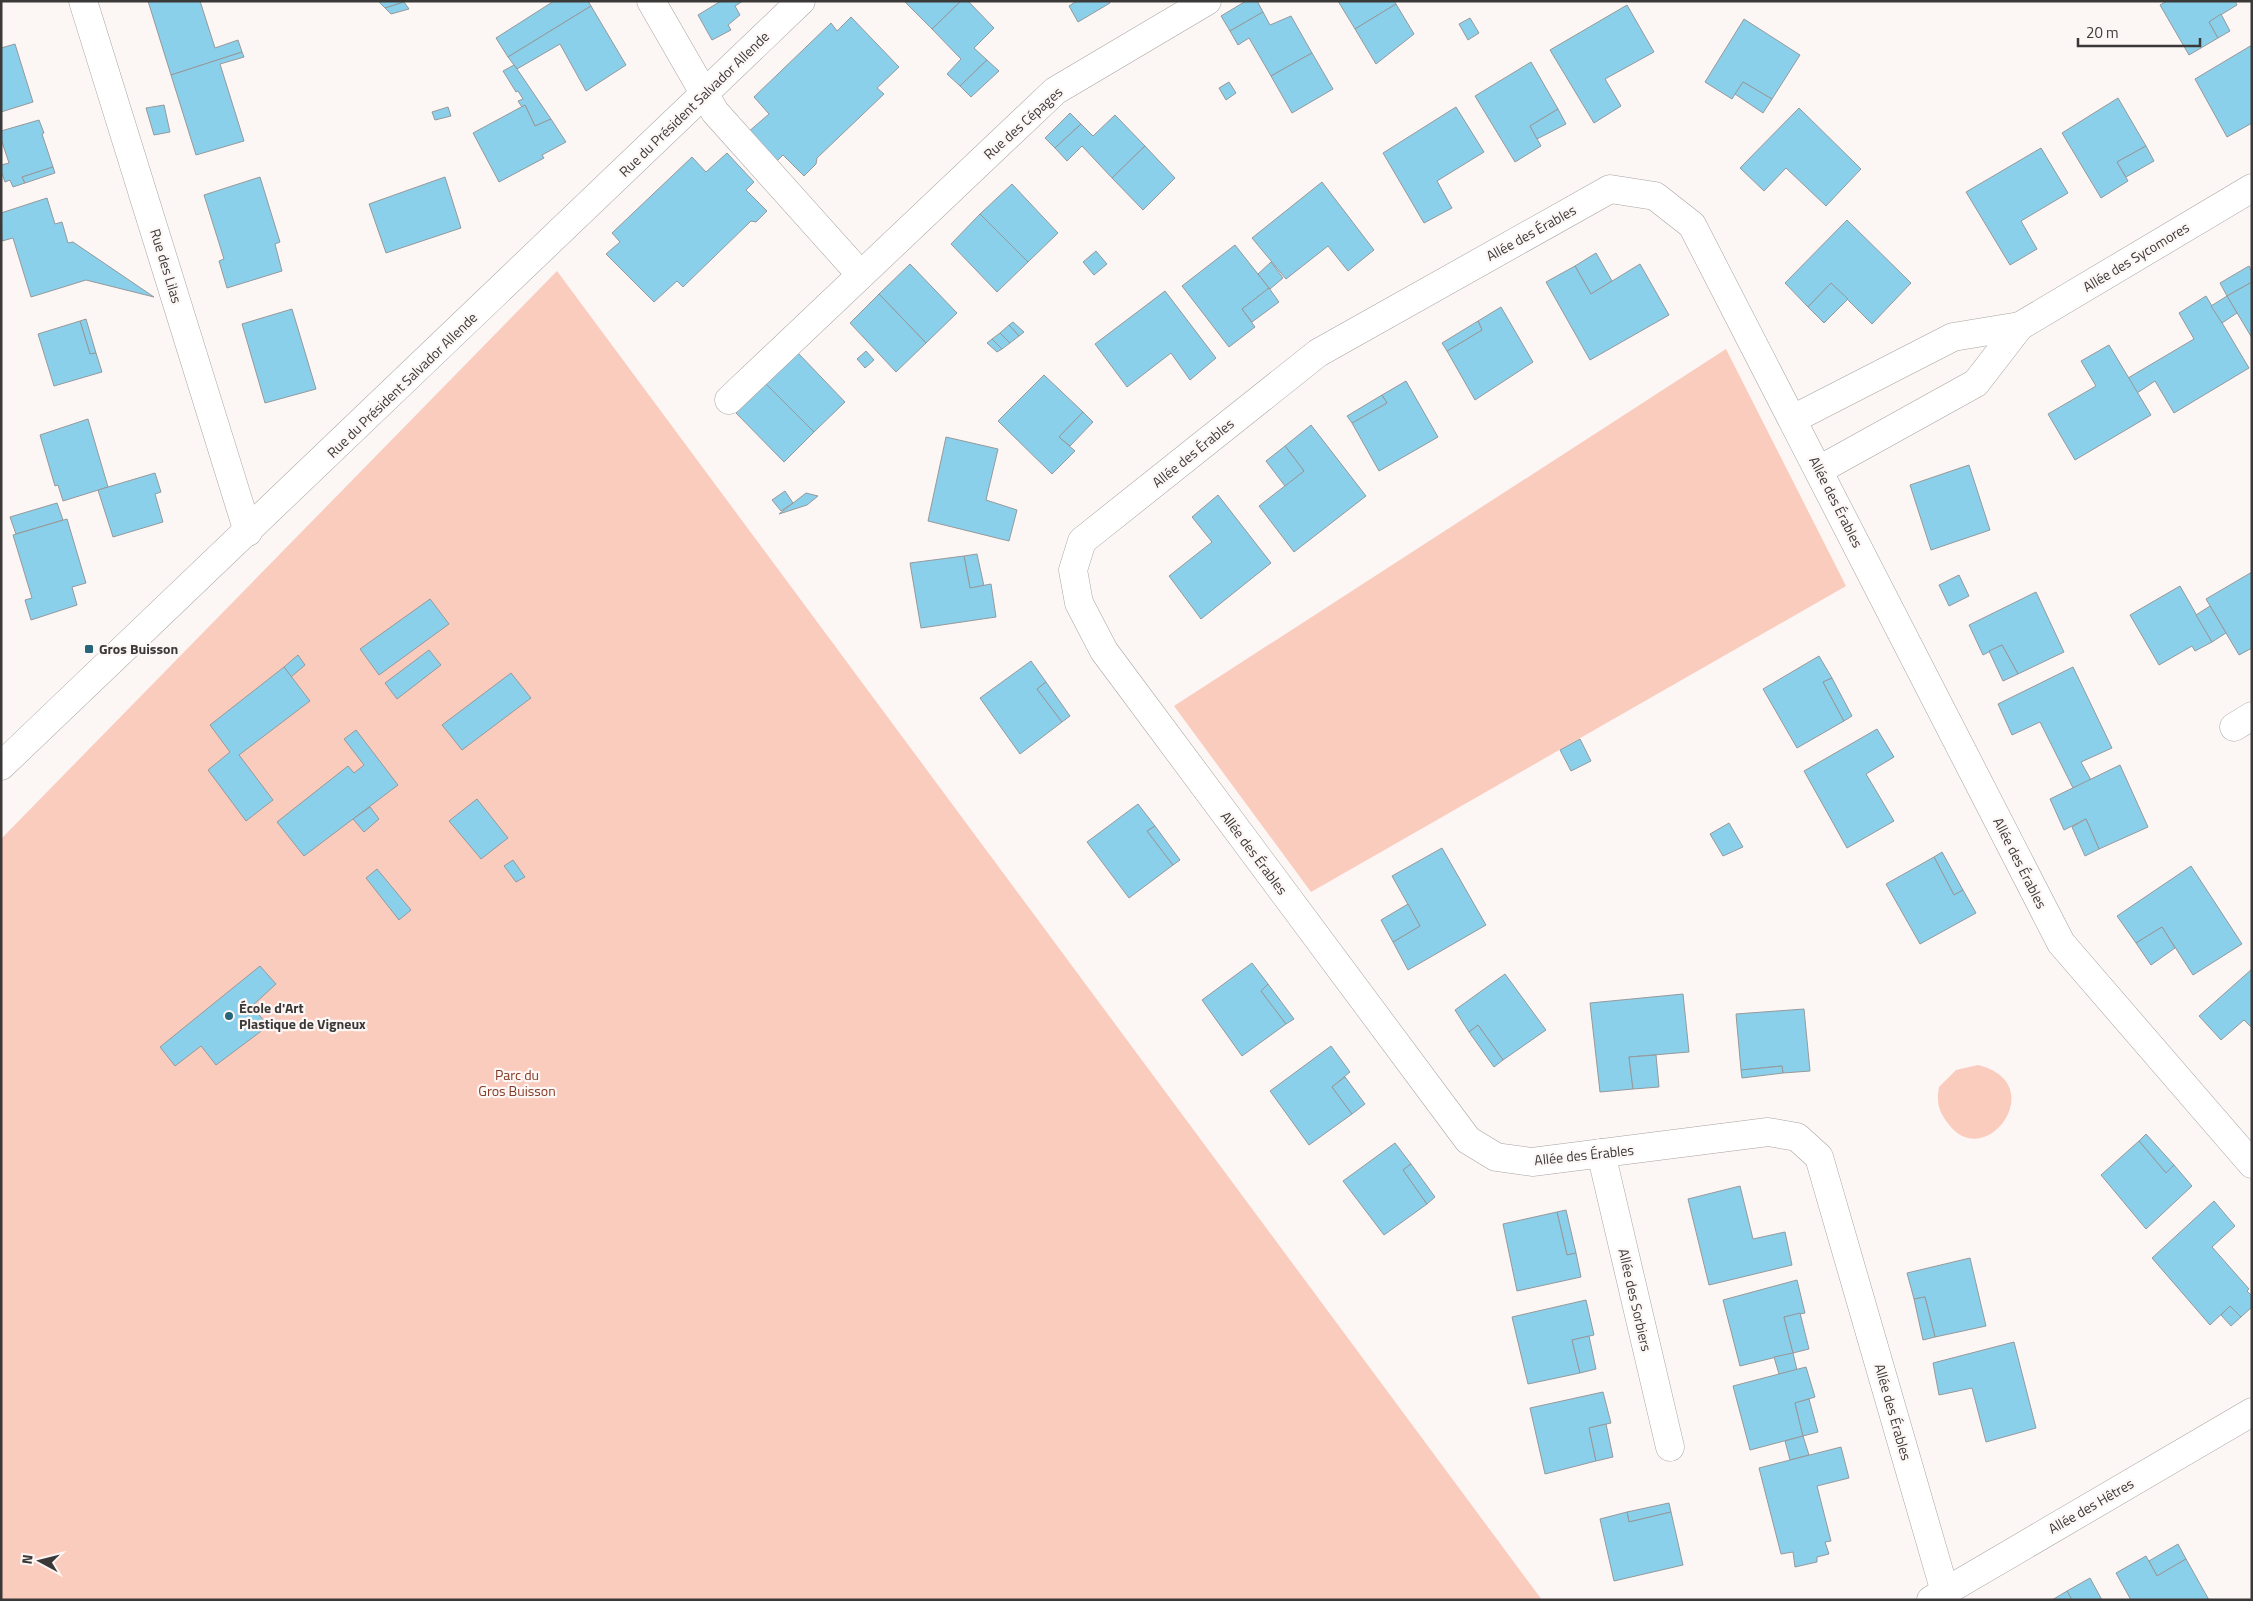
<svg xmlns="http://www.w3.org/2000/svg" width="2253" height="1601" viewBox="0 0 2253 1601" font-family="'Titillium Web',sans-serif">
<rect width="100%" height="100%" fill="#fcf6f5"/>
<g fill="#faccbe">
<path d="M557 271 1542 1600H1V839Z"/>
<path d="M1726 349 1846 586 1311 892 1174 706Z"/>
<path d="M1978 1065C2051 1083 1987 1171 1950 1126 1939 1112 1936 1104 1939 1087L1956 1070Z"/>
</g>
<g fill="#8bd0ea" stroke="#95999b">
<path d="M148 1H200L215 48 238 40 242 52 171 75Z"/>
<path d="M378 1H402L404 2 385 8Z"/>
<path d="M554 1H588L591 6 508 57 496 38Z"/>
<path d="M721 1H743L735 6 740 15 728 25 731 30 712 40 698 15Z"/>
<path d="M904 1H961L932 29Z"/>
<path d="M961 1H968L994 28 974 48 987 60 960 86 947 74 961 59 932 29Z"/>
<path d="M1077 1H1109L1110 3 1078 22 1069 6Z"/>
<path d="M1246 1H1257L1263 12 1230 31 1221 16Z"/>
<path d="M1338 1H1394L1396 4 1355 29Z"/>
<path d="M2167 1H2235L2237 5 2209 22 2218 38 2189 55 2160 5Z"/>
<path d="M404 2 409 9 391 14 385 8Z"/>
<path d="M1396 4 1414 34 1376 64 1355 29Z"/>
<path d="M1627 5 1654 52 1605 79 1621 106 1594 123 1550 50Z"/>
<path d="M591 6 626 65 586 91 560 44 517 69 508 57Z"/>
<path d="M1263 12 1270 25 1291 16 1312 53 1271 76 1249 38 1238 45 1230 31Z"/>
<path d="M2221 14 2230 31 2218 38 2209 22Z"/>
<path d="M851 17 899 67 877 88 884 94 817 158 816 164 804 176 783 155 776 162 747 133 769 114 754 97 831 23 837 31Z"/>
<path d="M1470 18 1479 33 1468 40 1459 24Z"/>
<path d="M1744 19 1800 55 1772 99 1743 82 1732 99 1705 82Z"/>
<path d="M15 44 33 102 1 112V48Z"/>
<path d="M2252 45V123L2227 137 2195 79Z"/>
<path d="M242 52 244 57 220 64 244 141 196 155 171 75Z"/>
<path d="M1312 53 1333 89 1292 113 1271 76Z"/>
<path d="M987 60 999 71 971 97 960 86Z"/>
<path d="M1531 62 1558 109 1530 126 1541 146 1515 162 1475 96Z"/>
<path d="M514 65 517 69 551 119 535 126 525 105 522 107 518 101 523 99 518 91 516 92 503 71Z"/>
<path d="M1229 82 1236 93 1226 100 1219 88Z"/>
<path d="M1743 82 1772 99 1763 113 1735 94Z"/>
<path d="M2118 98 2146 146 2117 162 2128 181 2101 198 2062 133Z"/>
<path d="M164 105 170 132 154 135 146 108Z"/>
<path d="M525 105 535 126 551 119 566 142 542 155 544 158 499 182 473 133Z"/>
<path d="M448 107 451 116 435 120 432 112Z"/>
<path d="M1456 107 1484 152 1437 181 1452 208 1424 223 1383 153Z"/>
<path d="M1799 108 1861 169 1826 206 1786 168 1764 191 1740 168Z"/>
<path d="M1558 109 1566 124 1537 139 1530 126Z"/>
<path d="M1070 113 1081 124 1055 148 1045 138Z"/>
<path d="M1115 115 1145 146 1112 178 1082 146 1067 161 1055 148 1081 124 1093 136Z"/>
<path d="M39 120 44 133 42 134 53 167 22 177 25 183 13 187 10 180 5 182 1 171V165L9 163 1 139V131Z"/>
<path d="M1145 146 1175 178 1143 210 1112 178Z"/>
<path d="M2146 146 2154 161 2126 177 2117 162Z"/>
<path d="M2041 148 2068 193 2021 221 2037 249 2010 265 1966 192Z"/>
<path d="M727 153 754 182 746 190 767 211 756 222 751 221 683 287 677 281 654 302 606 254 620 242 612 233 692 157 706 172Z"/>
<path d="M53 167 55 173 25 183 22 177Z"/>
<path d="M260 177 280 242 275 244 282 271 227 288 219 261 224 259 204 195Z"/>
<path d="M445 177 461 228 386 253 369 204Z"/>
<path d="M1322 182 1374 250 1348 271 1328 246 1286 279 1252 238Z"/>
<path d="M1012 184 1058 233 1028 262 980 214Z"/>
<path d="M47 198 55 224 62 222 68 243 73 242 154 297 86 280 31 297 13 238 2 241 1 213Z"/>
<path d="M980 214 1028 262 997 292 951 244Z"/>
<path d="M1847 220 1911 283 1872 324 1831 283 1808 307 1785 283Z"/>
<path d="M1235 245 1269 288 1242 309 1255 327 1229 347 1182 286Z"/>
<path d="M1096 251 1107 264 1094 275 1083 262Z"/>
<path d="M1596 253 1612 281 1591 294 1575 266Z"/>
<path d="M1271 262 1283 278 1270 289 1258 274Z"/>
<path d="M910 264 957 313 926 343 879 294Z"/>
<path d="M1640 264 1669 315 1590 360 1546 282 1575 266 1591 294Z"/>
<path d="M2249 266 2252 272V282L2227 296 2220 283Z"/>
<path d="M2252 282V338L2227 296Z"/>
<path d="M1831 283 1848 299 1824 323 1808 307Z"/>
<path d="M1269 288 1279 302 1252 322 1242 309Z"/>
<path d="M1165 291 1216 358 1190 380 1171 353 1127 387 1095 344Z"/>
<path d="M879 294 926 343 896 372 850 323Z"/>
<path d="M2206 296 2249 368 2174 413 2155 381 2137 393 2128 378 2194 339 2179 313Z"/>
<path d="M2227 296 2237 313 2222 323 2211 306Z"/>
<path d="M1501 307 1533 362 1475 400 1447 351 1482 330 1478 321Z"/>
<path d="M292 309 316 389 265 403 242 324Z"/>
<path d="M86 319 96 353 90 354 80 321Z"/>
<path d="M80 321 90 354 96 353 102 372 54 386 38 334Z"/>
<path d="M1478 321 1482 330 1447 351 1442 343Z"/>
<path d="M1013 322 1024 332 1019 336 1009 325Z"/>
<path d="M1009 325 1019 336 1010 343 1000 333Z"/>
<path d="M1000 333 1010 343 1002 349 992 339Z"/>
<path d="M992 339 1002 349 997 352 987 343Z"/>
<path d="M2109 345 2151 415 2075 460 2048 414 2096 386 2081 361Z"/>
<path d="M866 351 874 360 865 368 857 359Z"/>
<path d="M798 353 845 402 814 432 766 384Z"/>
<path d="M1044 375 1083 412 1059 437 1075 451 1052 474 998 421Z"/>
<path d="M1406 381 1438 437 1379 471 1352 423 1387 403 1382 395Z"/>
<path d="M766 384 814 432 784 462 736 413Z"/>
<path d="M1382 395 1387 403 1352 423 1347 416Z"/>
<path d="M1083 412 1093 422 1070 446 1059 437Z"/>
<path d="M88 419 108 487 63 501 58 485 55 486 40 435Z"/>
<path d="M1311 425 1366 496 1294 552 1259 506 1304 471 1285 446Z"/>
<path d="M946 437 998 449 986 500 1017 510 1009 541 928 521Z"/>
<path d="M1285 446 1304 471 1285 486 1266 461Z"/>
<path d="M1969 465 1990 530 1931 550 1910 485Z"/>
<path d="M155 473 161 492 155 494 163 522 113 537 98 490Z"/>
<path d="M785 491 793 503 781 511 772 500Z"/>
<path d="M806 493 818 496 807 505 779 514Z"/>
<path d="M1218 495 1271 563 1201 619 1169 576 1212 542 1192 517Z"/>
<path d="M57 503 63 520 16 534 10 517Z"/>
<path d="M67 519 86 583 72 587 77 605 31 620 25 600 32 598 13 535Z"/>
<path d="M977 554 984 586 970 588 964 556Z"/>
<path d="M964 556 970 588 991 584 996 617 921 628 910 563Z"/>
<path d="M2252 572V648L2239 655 2206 599Z"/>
<path d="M1959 575 1969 596 1949 606 1939 585Z"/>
<path d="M2180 586 2212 642 2195 651 2192 646 2159 665 2130 615Z"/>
<path d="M2036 592 2064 652 2018 674 2002 645 1983 655 1969 625Z"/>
<path d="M430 599 449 624 379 675 360 649Z"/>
<path d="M2210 606 2226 633 2212 642 2196 615Z"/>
<path d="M2002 645 2018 674 2003 681 1989 651Z"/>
<path d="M429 650 441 665 397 699 385 683Z"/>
<path d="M298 655 305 665 291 677 284 667Z"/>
<path d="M1819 656 1832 678 1823 682 1844 721 1797 748 1763 689Z"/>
<path d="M1031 661 1046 682 1037 689 1062 722 1020 754 980 698Z"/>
<path d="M284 667 310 701 239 755 273 800 246 821 208 770 230 752 210 725Z"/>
<path d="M2073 667 2112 748 2081 762 2091 780 2073 788 2040 722 2012 735 1998 704Z"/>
<path d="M511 673 531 698 462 750 442 725Z"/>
<path d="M1832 678 1852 716 1844 721 1823 682Z"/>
<path d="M1046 682 1070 716 1062 722 1037 689Z"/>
<path d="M1877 729 1894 757 1866 774 1894 821 1847 848 1804 771Z"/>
<path d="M356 730 398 785 304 856 277 822 348 766 354 773 364 765 344 739Z"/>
<path d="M1580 739 1591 761 1571 771 1560 750Z"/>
<path d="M2120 765 2148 827 2099 849 2086 819 2064 830 2050 799Z"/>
<path d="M477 799 508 838 481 859 449 821Z"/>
<path d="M1138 804 1155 826 1147 831 1173 865 1129 898 1087 842Z"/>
<path d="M370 807 379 819 364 832 353 819Z"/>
<path d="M2086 819 2099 849 2085 856 2072 827Z"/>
<path d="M1729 823 1743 847 1723 856 1710 834Z"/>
<path d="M1155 826 1180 860 1173 865 1147 831Z"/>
<path d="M1442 848 1486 925 1408 970 1393 942 1420 926 1392 876Z"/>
<path d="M1942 852 1963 890 1954 895 1934 857Z"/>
<path d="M1934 857 1954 895 1963 890 1976 913 1920 944 1886 884Z"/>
<path d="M513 860 525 877 516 882 504 866Z"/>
<path d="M2191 866 2242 944 2193 975 2162 927 2136 943 2117 916Z"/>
<path d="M377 869 411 910 399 920 366 878Z"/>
<path d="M1408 904 1420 926 1393 942 1381 920Z"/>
<path d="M2162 927 2175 948 2151 965 2136 943Z"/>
<path d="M1252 963 1268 984 1261 991 1286 1024 1242 1056 1202 1000Z"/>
<path d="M260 966 276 984 252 1006 268 1026 216 1065 201 1046 175 1066 160 1047Z"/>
<path d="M2252 969V1028L2244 1020 2221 1040 2199 1016Z"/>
<path d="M1505 974 1546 1030 1503 1060 1478 1025 1469 1032 1455 1010Z"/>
<path d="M1268 984 1294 1019 1286 1024 1261 991Z"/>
<path d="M1683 994 1689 1052 1629 1057 1633 1089 1600 1092 1590 1003Z"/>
<path d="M1804 1009 1810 1071 1783 1073 1782 1066 1741 1070 1736 1014Z"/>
<path d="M1478 1025 1503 1060 1494 1067 1469 1032Z"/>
<path d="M1331 1046 1350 1072 1332 1087 1352 1114 1309 1145 1270 1091Z"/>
<path d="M1656 1055 1659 1087 1633 1089 1629 1057Z"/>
<path d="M1782 1066 1783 1073 1742 1078 1741 1070Z"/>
<path d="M1345 1077 1365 1104 1352 1114 1332 1087Z"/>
<path d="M2146 1134 2174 1165 2166 1173 2139 1141Z"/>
<path d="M2139 1141 2166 1173 2174 1165 2192 1186 2146 1229 2101 1175Z"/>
<path d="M1395 1143 1411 1164 1403 1170 1427 1204 1384 1235 1343 1181Z"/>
<path d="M1411 1164 1435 1197 1427 1204 1403 1170Z"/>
<path d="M1740 1186 1753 1239 1785 1232 1792 1265 1709 1285 1688 1199Z"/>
<path d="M2214 1201 2235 1226 2212 1247 2249 1289 2247 1291 2252 1296V1307L2241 1317 2230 1306 2210 1325 2152 1258Z"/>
<path d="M1566 1210 1576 1253 1567 1255 1557 1212Z"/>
<path d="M1557 1212 1567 1255 1576 1253 1581 1277 1517 1291 1503 1224Z"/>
<path d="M1970 1258 1986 1326 1935 1337 1925 1297 1914 1299 1907 1273Z"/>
<path d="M1797 1280 1805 1313 1784 1317 1793 1353 1740 1366 1723 1300Z"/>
<path d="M1925 1297 1935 1337 1923 1340 1914 1299Z"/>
<path d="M1586 1300 1594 1335 1572 1340 1580 1373 1528 1384 1512 1317Z"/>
<path d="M2230 1306 2241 1317 2231 1326 2221 1315Z"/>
<path d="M1800 1313 1809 1349 1793 1353 1784 1317Z"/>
<path d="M1589 1336 1596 1369 1580 1373 1572 1340Z"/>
<path d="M2014 1342 2036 1428 1986 1442 1972 1388 1939 1395 1933 1363Z"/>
<path d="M1793 1353 1797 1370 1779 1374 1774 1357Z"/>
<path d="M1806 1367 1815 1397 1795 1403 1803 1436 1750 1450 1733 1386Z"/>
<path d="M1603 1392 1611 1423 1589 1428 1596 1461 1545 1474 1530 1408Z"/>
<path d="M1809 1399 1818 1432 1803 1436 1795 1403Z"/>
<path d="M1606 1424 1613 1457 1596 1461 1589 1428Z"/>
<path d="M1803 1436 1809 1455 1790 1460 1785 1441Z"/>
<path d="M1841 1447 1849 1478 1817 1486 1831 1541 1825 1542 1829 1554 1817 1557V1562L1795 1567 1793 1552 1781 1554 1759 1468Z"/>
<path d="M1669 1503 1671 1512 1629 1522 1627 1512Z"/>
<path d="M1627 1512 1629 1522 1671 1512 1683 1565 1614 1581 1600 1519Z"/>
<path d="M2178 1544 2186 1559 2157 1576 2149 1561Z"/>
<path d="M2146 1556 2157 1576 2186 1559 2209 1600H2131L2116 1573Z"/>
<path d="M2090 1578 2102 1600H2072L2067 1591Z"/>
<path d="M2067 1591 2072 1600H2052Z"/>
</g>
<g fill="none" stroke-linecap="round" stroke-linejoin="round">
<defs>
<g id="minor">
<path d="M83 1 248 532"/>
<path d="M651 1 715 112 861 275"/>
<path d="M729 400 1055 91 1207 1"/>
<path d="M1793 419 1953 337 2020 326 2252 188"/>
<path d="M1819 470 1976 383 2020 326"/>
<path d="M2234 727 2252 716"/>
<path d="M1 766 801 1"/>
<path d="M1601 1153 1670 1447"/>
<path d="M1945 1592 1819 1157 1797 1137 1768 1132 1532 1162 1496 1157 1468 1140 1104 651 1079 603 1073 570 1082 541 1318 353 1610 189 1655 196 1692 225 2061 943 2252 1164"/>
<path d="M1931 1600 2252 1412"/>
</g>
</defs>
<use href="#minor" stroke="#a8a4a2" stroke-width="29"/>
<use href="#minor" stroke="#fff" stroke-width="28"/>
</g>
<g fill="#26657a" stroke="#fcf6f5" stroke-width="2">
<rect x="84" y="644" width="10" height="10" rx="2.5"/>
<circle cx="229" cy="1016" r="5"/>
</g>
<g text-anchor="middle" stroke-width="4.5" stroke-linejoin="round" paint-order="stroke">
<g font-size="14" fill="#3b3938" stroke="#fcf6f5">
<text transform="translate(694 104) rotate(-44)" y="5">Rue du Président Salvador Allende</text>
<text transform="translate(1023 123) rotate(-42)" y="5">Rue des Cépages</text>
<text transform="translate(1531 233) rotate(-29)" y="5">Allée des Érables</text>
<text transform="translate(2136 257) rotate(-31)" y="5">Allée des Sycomores</text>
<text transform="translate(166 266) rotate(73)" y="5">Rue des Lilas</text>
<text transform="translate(402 385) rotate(-44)" y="5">Rue du Président Salvador Allende</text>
<text transform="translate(1193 453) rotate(-39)" y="5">Allée des Érables</text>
<text transform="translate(1836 502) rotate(63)" y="5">Allée des Érables</text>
<text transform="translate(1254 853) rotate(53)" y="5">Allée des Érables</text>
<text transform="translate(2020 863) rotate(63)" y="5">Allée des Érables</text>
<text transform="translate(1584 1155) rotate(-6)" y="5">Allée des Érables</text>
<text transform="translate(1635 1300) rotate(77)" y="5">Allée des Sorbiers</text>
<text transform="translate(1893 1412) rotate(74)" y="5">Allée des Érables</text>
<text transform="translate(2091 1506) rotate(-30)" y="5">Allée des Hêtres</text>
</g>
<g font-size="14" font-weight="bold" fill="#3b3938" stroke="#fcf6f5" text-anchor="start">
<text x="99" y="654">Gros Buisson</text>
<text x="239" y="1013">École d'Art<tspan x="239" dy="16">Plastique de Vigneux</tspan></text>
</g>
<g font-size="14" fill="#843924" stroke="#fcf6f5">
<text x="517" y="1080">Parc du<tspan x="517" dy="16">Gros Buisson</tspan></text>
</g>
</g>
<rect width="2253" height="1601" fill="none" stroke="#3b3938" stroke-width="5"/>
<g transform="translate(40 1561) rotate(277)" stroke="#fcf6f5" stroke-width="4" paint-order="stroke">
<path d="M0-4L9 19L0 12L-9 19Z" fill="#3b3938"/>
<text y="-8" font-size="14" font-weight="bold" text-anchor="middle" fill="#3b3938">N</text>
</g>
<path d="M2078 38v8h122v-8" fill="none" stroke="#3b3938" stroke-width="2.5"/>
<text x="2086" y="38" font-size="15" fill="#3b3938" stroke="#fcf6f5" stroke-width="4" paint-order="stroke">20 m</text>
</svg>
